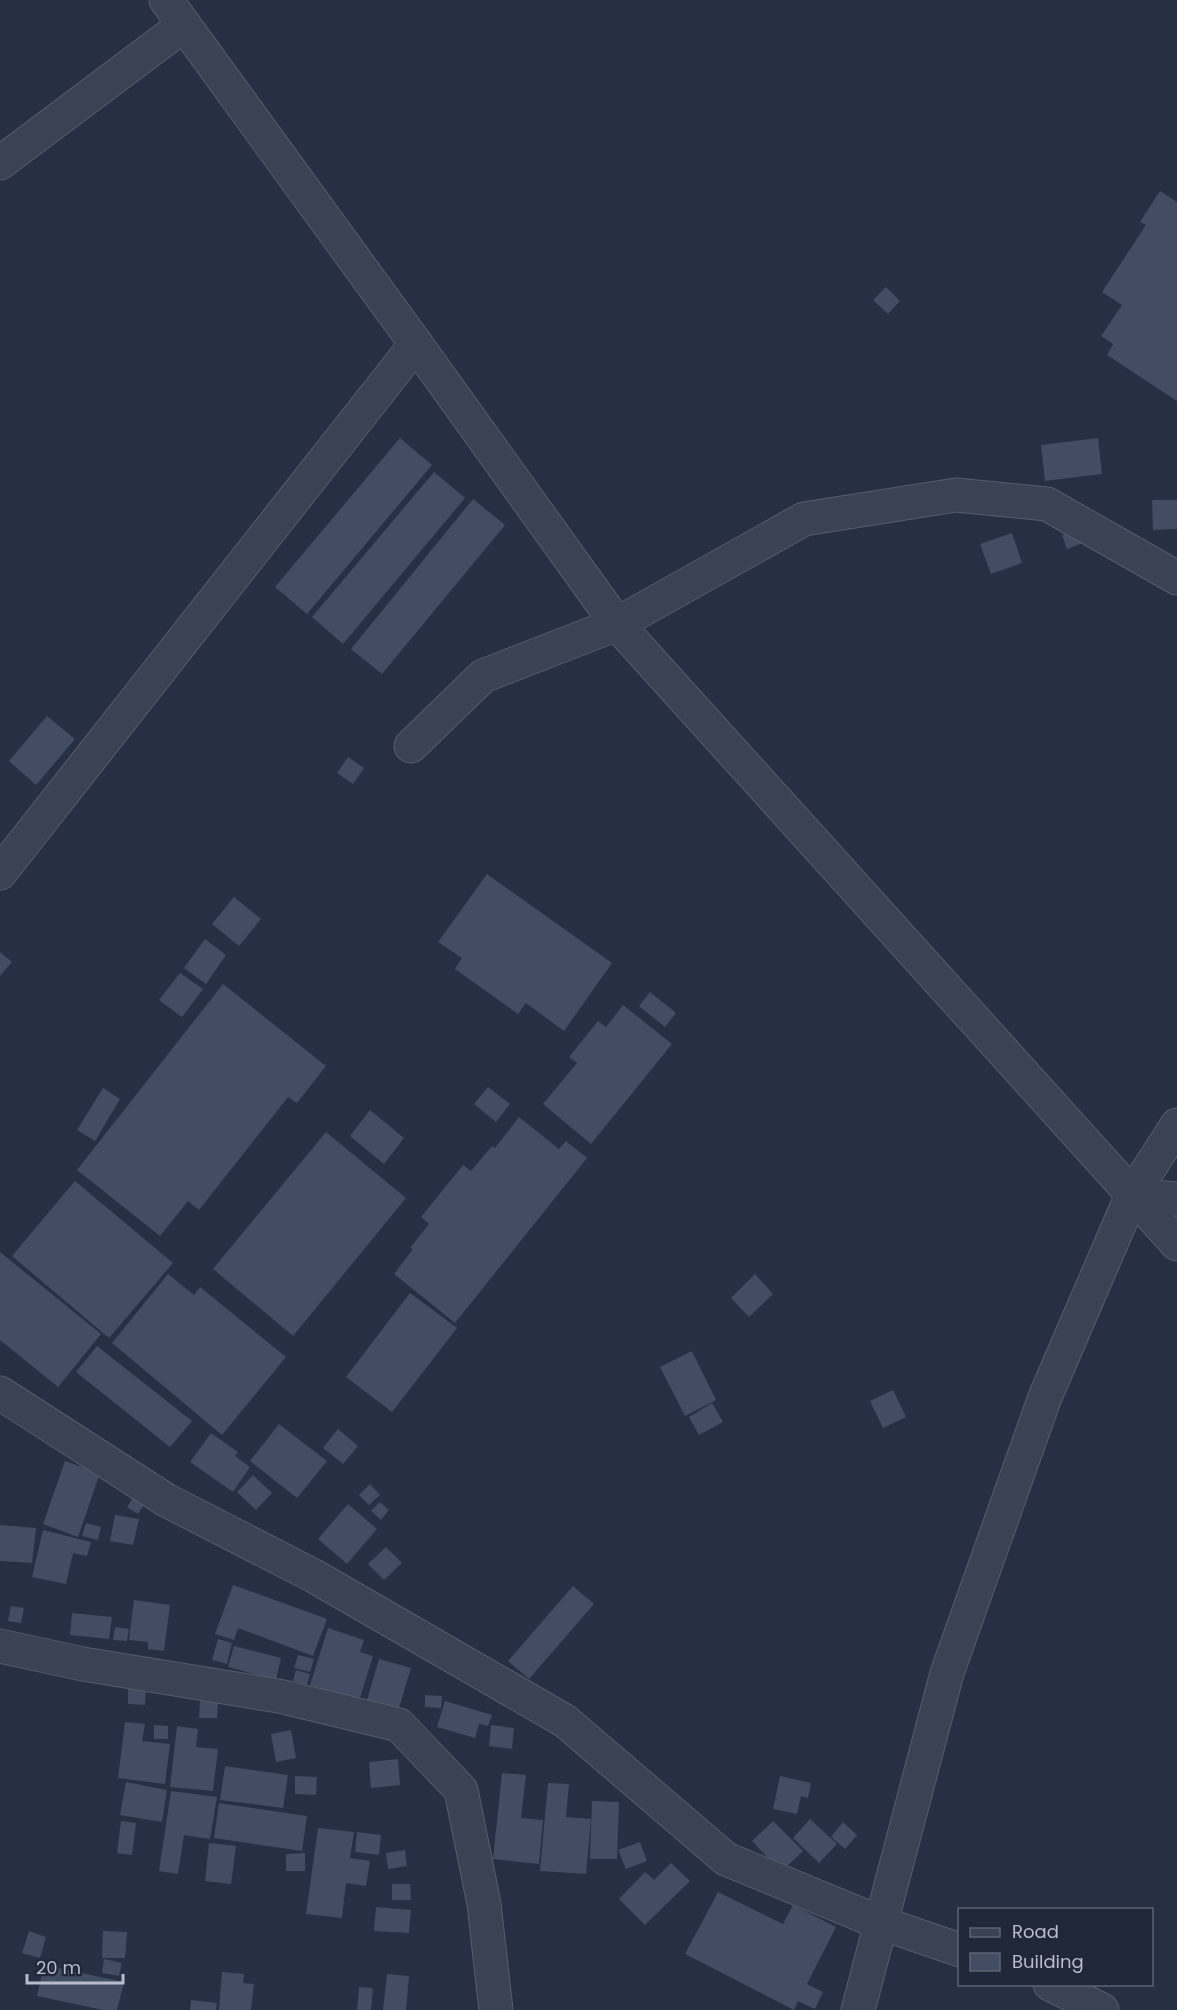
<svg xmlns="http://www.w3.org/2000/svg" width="1177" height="2010" viewBox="0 0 1177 2010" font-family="Poppins,sans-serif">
<rect width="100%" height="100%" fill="#262f43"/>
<g fill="#424c63">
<path d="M1160 191 1177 202V401L1107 355 1113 344 1101 336 1122 305 1102 292 1146 225 1140 222Z"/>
<path d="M886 287 900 301 888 314 873 300Z"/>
<path d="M400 438 432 465 307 614 275 587Z"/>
<path d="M1098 438 1102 474 1045 481 1041 445Z"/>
<path d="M434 472 465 498 343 644 312 617Z"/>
<path d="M473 499 505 525 382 674 351 649Z"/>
<path d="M1152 500H1177V529L1153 530Z"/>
<path d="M1078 528 1083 543 1067 549 1062 535Z"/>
<path d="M1012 533 1022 563 991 574 980 544Z"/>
<path d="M47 716 75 739 36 785 9 761Z"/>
<path d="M348 757 364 768 353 784 337 773Z"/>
<path d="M487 874 612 963 564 1031 526 1003 518 1014 455 969 462 958 438 942Z"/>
<path d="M234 897 261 919 239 946 212 924Z"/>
<path d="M205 939 226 955 206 984 184 968Z"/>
<path d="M0 952 12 962 0 976Z"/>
<path d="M180 973 203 989 182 1017 159 1000Z"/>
<path d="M223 984 326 1066 297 1103 288 1097 199 1210 188 1201 160 1236 77 1170Z"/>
<path d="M650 992 676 1013 665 1027 639 1006Z"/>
<path d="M623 1005 672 1044 591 1144 543 1104 577 1063 569 1057 598 1021 606 1027Z"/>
<path d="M488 1087 510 1104 496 1122 474 1104Z"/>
<path d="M103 1088 120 1099 95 1141 77 1130Z"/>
<path d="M370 1110 404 1138 384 1164 350 1136Z"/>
<path d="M519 1117 559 1149 566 1141 587 1158 455 1323 394 1274 413 1249 410 1248 429 1224 421 1217 463 1165 471 1171 492 1146 495 1148Z"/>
<path d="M326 1132 406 1198 293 1336 213 1269Z"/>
<path d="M75 1181 173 1263 109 1338 12 1256Z"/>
<path d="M0 1252 101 1334 58 1387 0 1340Z"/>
<path d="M168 1274 194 1295 200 1287 286 1357 222 1435 112 1343Z"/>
<path d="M755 1274 773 1294 749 1317 731 1298Z"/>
<path d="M410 1293 457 1328 392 1412 346 1377Z"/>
<path d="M97 1346 192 1421 170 1447 76 1372Z"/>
<path d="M692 1351 716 1400 685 1416 660 1367Z"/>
<path d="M893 1390 906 1417 883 1428 870 1401Z"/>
<path d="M712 1403 723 1422 699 1435 689 1417Z"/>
<path d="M279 1424 327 1461 297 1498 250 1461Z"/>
<path d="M338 1429 358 1446 343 1464 323 1448Z"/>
<path d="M211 1433 238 1452 235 1456 250 1467 233 1492 190 1462Z"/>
<path d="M65 1461 100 1473 78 1537 43 1524Z"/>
<path d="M253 1475 272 1493 256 1510 237 1492Z"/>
<path d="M370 1484 380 1495 369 1505 359 1495Z"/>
<path d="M134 1496 145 1503 138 1514 127 1507Z"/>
<path d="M380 1502 389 1510 381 1520 371 1511Z"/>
<path d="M348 1504 377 1529 347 1564 318 1539Z"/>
<path d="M115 1515 139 1519 133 1545 110 1541Z"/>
<path d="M86 1523 101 1527 98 1540 82 1536Z"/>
<path d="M0 1525 36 1528 32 1563 0 1561Z"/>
<path d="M43 1530 91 1542 87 1556 73 1553 66 1584 32 1577Z"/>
<path d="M386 1547 402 1563 384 1580 368 1564Z"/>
<path d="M233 1585 327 1619 313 1656 238 1628 234 1640 215 1634Z"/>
<path d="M573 1586 594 1604 529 1679 508 1661Z"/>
<path d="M134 1600 170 1605 164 1651 148 1649V1642L129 1640Z"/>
<path d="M11 1606 24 1608 21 1623 8 1621Z"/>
<path d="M72 1613 112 1617 109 1639 70 1635Z"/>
<path d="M115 1627 129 1629 127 1641 113 1640Z"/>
<path d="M328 1628 364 1640 360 1652 373 1656 359 1701 310 1685Z"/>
<path d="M218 1639 232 1643 227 1664 212 1660Z"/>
<path d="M234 1646 281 1658 276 1680 228 1667Z"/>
<path d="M298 1655 314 1659 310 1672 294 1668Z"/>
<path d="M379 1659 411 1668 399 1708 367 1700Z"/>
<path d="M296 1670 310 1674 307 1685 293 1681Z"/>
<path d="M128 1686H146L145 1705 128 1704Z"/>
<path d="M425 1695 442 1696 441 1708 425 1707Z"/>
<path d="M200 1701 218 1702 217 1718H199Z"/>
<path d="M445 1701 492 1715 488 1726 479 1724 475 1738 437 1727Z"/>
<path d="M125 1722 145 1724 142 1741 170 1744 165 1784 118 1778Z"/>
<path d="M154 1725 168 1726V1739H154Z"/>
<path d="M491 1725 514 1728 512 1749 489 1746Z"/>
<path d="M177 1726 198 1729 196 1747 218 1749 213 1791 170 1787Z"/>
<path d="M291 1730 296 1758 276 1762 271 1734Z"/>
<path d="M398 1759 400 1785 371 1788 369 1762Z"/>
<path d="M225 1766 288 1775 283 1808 220 1800Z"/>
<path d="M502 1773 526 1775 521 1818 543 1820 539 1864 493 1859Z"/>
<path d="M295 1776 317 1777 316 1795 295 1794Z"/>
<path d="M780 1776 811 1783 808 1798 801 1796 797 1814 773 1809Z"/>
<path d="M126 1782 167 1790 162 1822 120 1815Z"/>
<path d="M548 1783 569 1784 566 1817 591 1819 586 1874 540 1871Z"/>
<path d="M171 1791 217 1797 210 1839 184 1835 178 1874 159 1871Z"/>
<path d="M592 1801 619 1802 617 1859H590Z"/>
<path d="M219 1803 307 1816 302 1851 214 1838Z"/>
<path d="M810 1819 837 1844 819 1863 793 1838Z"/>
<path d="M121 1821 136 1823 132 1855 117 1853Z"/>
<path d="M773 1821 803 1851 781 1872 752 1841Z"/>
<path d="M843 1822 857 1835 845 1849 831 1837Z"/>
<path d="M318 1828 354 1832 350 1858 370 1861 366 1886 346 1883 342 1918 306 1914Z"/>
<path d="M357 1832 381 1835 379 1855 355 1852Z"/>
<path d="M640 1842 647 1861 626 1869 618 1850Z"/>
<path d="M209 1843 236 1846 231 1884 205 1881Z"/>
<path d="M405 1850 407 1866 388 1869 386 1853Z"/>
<path d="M305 1853V1871H286V1854Z"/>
<path d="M671 1863 690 1881 645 1925 619 1899 645 1872 654 1880Z"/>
<path d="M392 1884H410L411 1900H392Z"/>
<path d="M718 1892 783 1924 793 1905 836 1927 807 1984 823 1992 815 2009 798 2001 794 2010 685 1954Z"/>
<path d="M376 1907 411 1910 409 1933 374 1931Z"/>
<path d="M29 1931 46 1937 40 1958 22 1953Z"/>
<path d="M103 1931 127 1932 125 1958H102Z"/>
<path d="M104 1959 122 1963 119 1976 102 1973Z"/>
<path d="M44 1965 124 1982 117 2010H103L37 1996Z"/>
<path d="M222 1972 244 1974 243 1983 254 1984 251 2010H219Z"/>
<path d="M387 1974 409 1976 406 2010H383Z"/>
<path d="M359 1987 373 1988 371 2010H357Z"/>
<path d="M191 2000 217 2003 216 2010H190Z"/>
</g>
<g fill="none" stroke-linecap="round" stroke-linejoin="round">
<defs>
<g id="minor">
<path d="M166 0 416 344 617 624 1177 1244"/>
<path d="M0 163 184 25"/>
<path d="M411 746 483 676 617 624 804 519 956 495 1047 504 1177 578"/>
<path d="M0 873 416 344"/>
<path d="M1132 1195 1177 1125"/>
<path d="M0 1393 166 1500 314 1576 565 1721 726 1859 881 1923 960 1950"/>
<path d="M0 1646 83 1664 279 1696 399 1725 461 1790 484 1904 496 2010"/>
<path d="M1050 1984 1102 2010"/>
<path d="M858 2010 947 1673 1045 1397 1132 1195 1177 1199"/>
</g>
</defs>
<use href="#minor" stroke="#565d6d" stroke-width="35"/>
<use href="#minor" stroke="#3b4253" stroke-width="33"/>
</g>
<rect x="958" y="1908" width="195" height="78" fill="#1f2738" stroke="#5c6374" stroke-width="1.5"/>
<rect x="970" y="1928" width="30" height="9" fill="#3b4253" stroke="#5c6374" stroke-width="1.5"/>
<text x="1012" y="1938" font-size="18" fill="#b8bdcd">Road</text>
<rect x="970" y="1953" width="30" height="18" fill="#424c63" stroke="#5c6374" stroke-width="1.5"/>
<text x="1012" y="1968" font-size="18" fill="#b8bdcd">Building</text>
<path d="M27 1974v9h96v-9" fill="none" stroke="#b8bdcd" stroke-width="3"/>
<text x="36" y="1974" font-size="18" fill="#b8bdcd" stroke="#1f2738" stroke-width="4.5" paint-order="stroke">20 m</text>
</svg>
